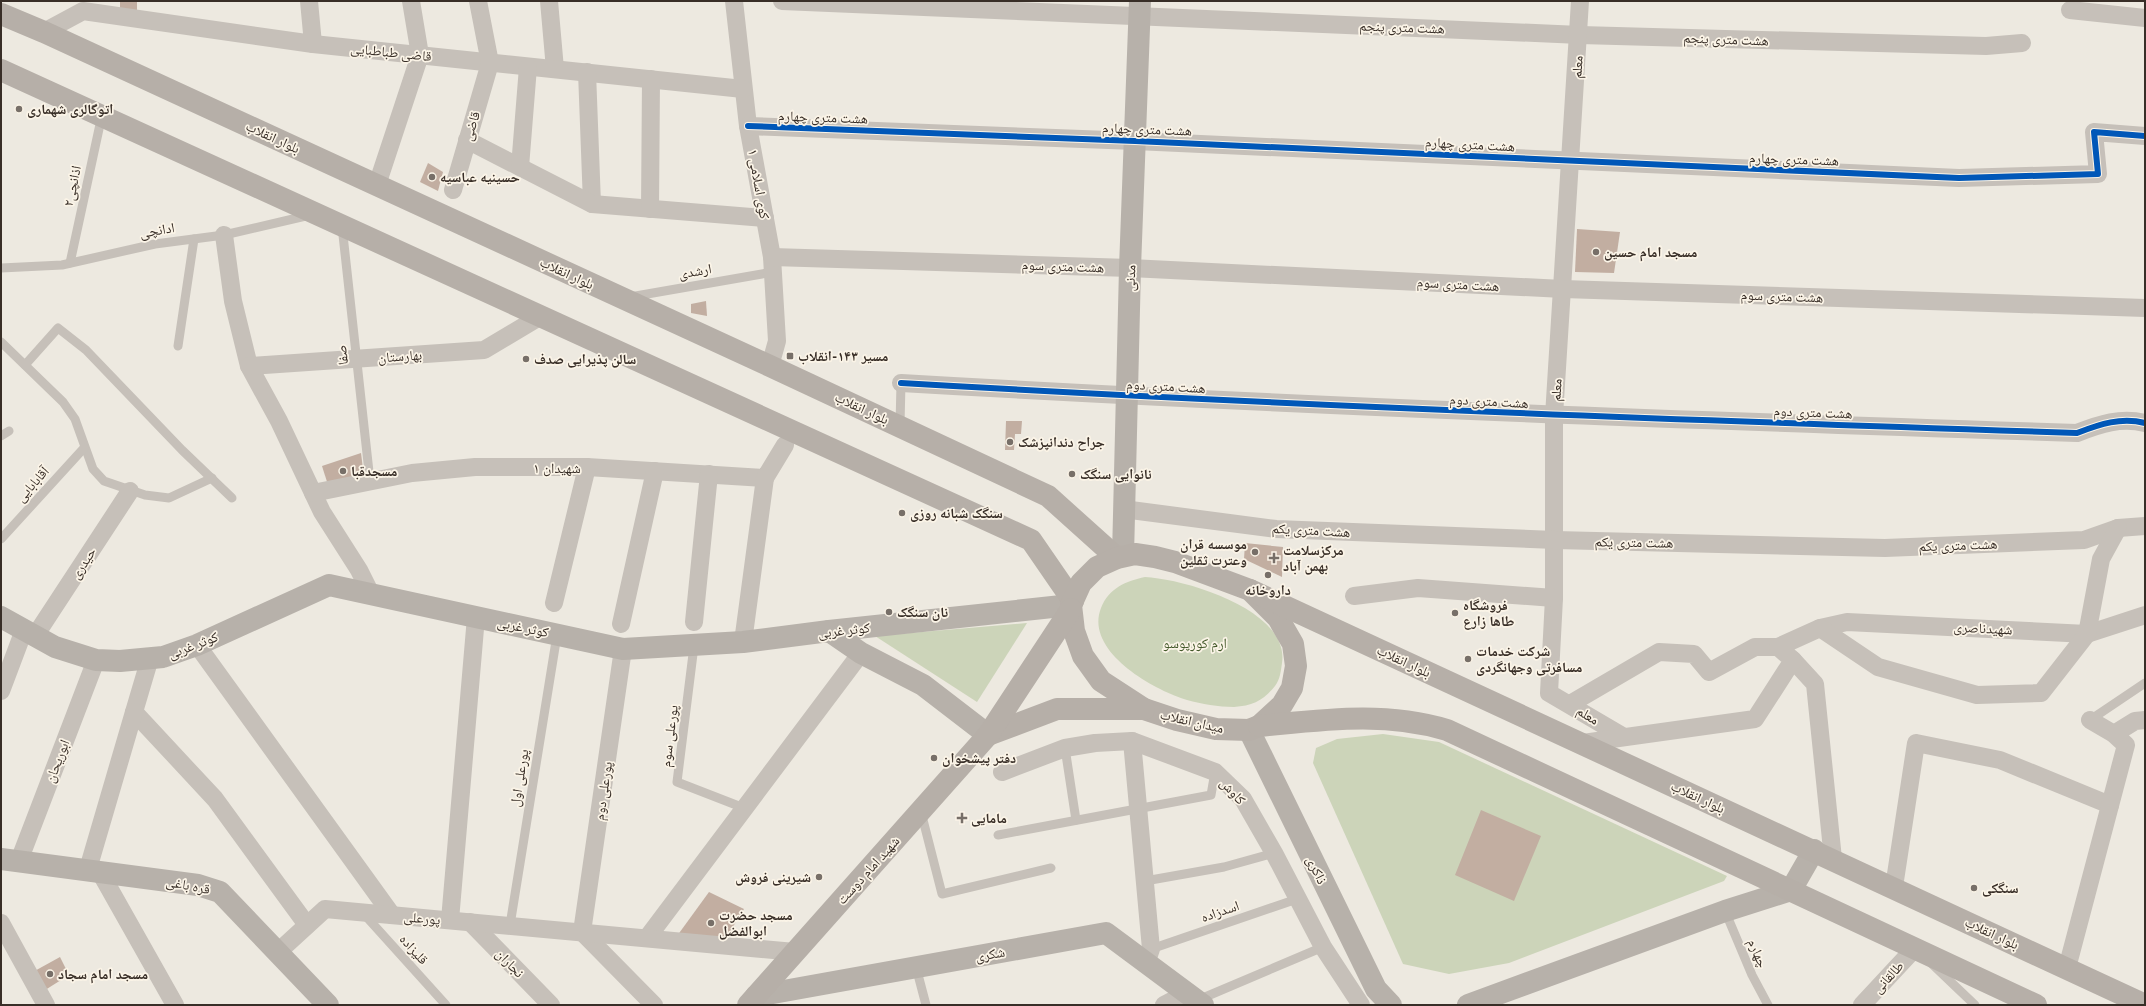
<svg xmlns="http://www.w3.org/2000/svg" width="2146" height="1006" viewBox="0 0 2146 1006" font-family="Overpass,'Noto Naskh Arabic',sans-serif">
<rect width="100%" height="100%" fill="#ede9e0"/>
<g fill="#ccd4b9">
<path d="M1145 577C1185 579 1290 610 1282 663 1281 670 1280 680 1275 686 1264 700 1253 706 1234 707 1218 707 1202 704 1187 700 1153 690 1084 651 1101 608 1109 588 1126 581 1145 577Z"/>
<path d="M1027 623 977 702 875 636Z"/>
<path d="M1383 734 1439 742 1727 876 1724 881 1509 963 1449 974 1403 964 1313 763 1316 748 1337 739Z"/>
</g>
<g fill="#c2aea1">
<path d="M120 1H137V16L120 14Z"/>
<path d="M428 163 443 172 438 191 420 182Z"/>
<path d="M1577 229 1620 232 1614 273 1575 272Z"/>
<path d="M706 301 707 316 691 313V304Z"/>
<path d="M1006 421H1022L1021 434H1015L1014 450H1005Z"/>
<path d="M361 453 364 477 328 485 322 466Z"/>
<path d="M1245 543 1283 547 1282 577 1244 559Z"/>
<path d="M1481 810 1541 836 1514 901 1455 875Z"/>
<path d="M709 892 744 909 724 941 677 936Z"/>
<path d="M60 957 69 975 42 992 31 973Z"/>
</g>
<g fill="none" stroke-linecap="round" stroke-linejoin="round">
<g stroke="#c6c0b9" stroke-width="9">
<path d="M342 226 370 481"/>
<path d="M70 263 102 115"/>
<path d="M1 268 62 265 155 244 224 235 310 215"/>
<path d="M630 297 773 272"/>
<path d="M1 342 63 402 75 419 93 469 104 481 145 495 169 498 212 478"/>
<path d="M178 346 194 239"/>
<path d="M25 365 58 328 86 350 182 450 232 498"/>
<path d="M900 425 901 383"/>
<path d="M1 436 9 431"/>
<path d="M1 539 84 448"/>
<path d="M694 646 677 782 744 808"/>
<path d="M2090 720 2145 683"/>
<path d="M1065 748 1076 820"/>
<path d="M921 812 942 894 1051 868"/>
<path d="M998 835 1211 795 1215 772"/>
<path d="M1145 881 1224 867 1274 853"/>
<path d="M1725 911 1752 975 1768 1005"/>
<path d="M363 913 446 1005"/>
<path d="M510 925 557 635"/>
<path d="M1151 949 1297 899"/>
<path d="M1932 964 1975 1005"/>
<path d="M916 967 926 1005"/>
<path d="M1198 1000 1323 947"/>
</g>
<g stroke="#c6c0b9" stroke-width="18">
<path d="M309 1 313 44"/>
<path d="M549 1 555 69"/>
<path d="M734 1 748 126 772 257 777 341 770 366"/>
<path d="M782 1 1580 35 1986 46 2022 43"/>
<path d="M1580 1 1554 416V598L1549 693 1624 737"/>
<path d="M2070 10 2145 18"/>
<path d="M44 32 83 11 313 44 743 89"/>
<path d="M587 72 592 204"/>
<path d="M748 126 1135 141 1959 178 2098 174 2094 132 2145 136"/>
<path d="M467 140 592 204 765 218"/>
<path d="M520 167 528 67"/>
<path d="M377 185 420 55 411 1"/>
<path d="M453 190 490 63 478 1"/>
<path d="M650 209 651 79"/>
<path d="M224 235 233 301 249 366 279 421 322 512 359 570 371 594"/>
<path d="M772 257 1130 268 1563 289 2145 308"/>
<path d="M249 366 484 350 541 316"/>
<path d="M901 383C1293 406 1685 420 2077 433 2100 424 2121 417 2145 423"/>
<path d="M313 493 412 473 475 467H587L765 478 785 445"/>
<path d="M1123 509 1276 529 1555 540 1885 548 2084 540 2118 528 2145 526"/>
<path d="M1354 596 1418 588 1554 598"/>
<path d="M554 603 587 467"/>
<path d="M694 622 709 474"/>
<path d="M621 624 655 471"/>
<path d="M1820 628 1847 622 2087 634 2145 615"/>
<path d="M35 636 130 491"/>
<path d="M743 642 765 478"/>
<path d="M197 645 392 915"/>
<path d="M623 649 582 932 654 1005"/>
<path d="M150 658 134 712 215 799 307 925"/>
<path d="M1793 660 1815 684 1833 859"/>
<path d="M1 691 24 630"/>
<path d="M1570 704 1659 652 1694 654 1709 672 1755 647H1778"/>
<path d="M2114 734 2135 721 2145 720"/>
<path d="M1132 741 1151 949 1146 964"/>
<path d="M1583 743 1755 719 1793 660 1778 647 1820 628 1878 667 1977 695 2041 693 2087 634 2101 559 2118 528"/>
<path d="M1002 772 1065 748 1095 743 1132 741 1215 772 1243 799 1274 853 1323 947 1361 1005"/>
<path d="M19 861 96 660"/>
<path d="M88 869 134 712"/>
<path d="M100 872 175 1005"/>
<path d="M1894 887 1916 743 2000 760 2110 805"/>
<path d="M450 920 476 617"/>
<path d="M470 922 551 1005"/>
<path d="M1 923 46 1005"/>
<path d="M647 938 861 653"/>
<path d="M278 952 325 909 795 952"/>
<path d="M2067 968 2126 745 2114 734 2090 720"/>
<path d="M1164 1005 1187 993"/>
<path d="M1862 1005 1915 948"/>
</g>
<g stroke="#b7b1aa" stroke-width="22">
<path d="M1123 556 1130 268 1140 1"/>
<path d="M1 617 55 647 96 660 120 661 163 657 197 645 329 585 623 649 743 642 829 631 1071 605"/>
<path d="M829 631 861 653 923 685 988 735"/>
<path d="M1249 730 1376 989 1391 1005"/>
<path d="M1 859 198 885 220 892 328 1005"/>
<path d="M756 996 1106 933 1203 1005"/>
<path d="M1468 1005 1725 911 1791 890 1814 850"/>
</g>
<g stroke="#b6afa8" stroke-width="22">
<path d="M1 14 44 32 770 366 1048 496 1117 558"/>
<path d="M1 70 1031 540 1073 601"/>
<path d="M1135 554 1155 557 1175 562 1250 590 1278 618 1293 644 1296 666 1292 688 1282 705 1259 726 1249 730 1216 729 1177 720 1144 709 1101 681 1083 656 1074 631 1071 605 1081 583 1097 567 1117 558Z"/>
<path d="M1250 590 2145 1005"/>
<path d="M1259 726C1323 720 1384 711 1447 730L2036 1005"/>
<path d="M988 735 1057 709H1144"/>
<path d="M748 1005 988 735 1071 609"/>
</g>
<defs>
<g id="cycleway">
<path d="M748 126 1135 141 1959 178 2098 174 2094 132 2145 136"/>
<path d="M901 383C1293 406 1685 420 2077 433 2100 424 2121 417 2145 423"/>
</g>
</defs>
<use href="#cycleway" stroke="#fbf4e7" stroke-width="8"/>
<use href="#cycleway" stroke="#0057b8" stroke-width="6"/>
</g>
<g fill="#776f68" stroke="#fbf4e7" stroke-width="1.5">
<circle cx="19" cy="109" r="4"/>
<circle cx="432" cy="177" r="4"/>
<circle cx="1596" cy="252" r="4"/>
<rect x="786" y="352" width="8" height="8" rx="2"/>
<circle cx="526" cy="359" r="4"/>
<circle cx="1010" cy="442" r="4"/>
<circle cx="343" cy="471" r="4"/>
<circle cx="1072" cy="474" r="4"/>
<circle cx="902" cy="513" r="4"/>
<circle cx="1255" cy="552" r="4"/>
<path d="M1272 552h4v4h4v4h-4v4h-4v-4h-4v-4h4z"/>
<circle cx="1268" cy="575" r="4"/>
<circle cx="889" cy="612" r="4"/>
<circle cx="1455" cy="613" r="4"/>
<circle cx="1468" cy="659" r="4"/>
<circle cx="934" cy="758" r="4"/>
<path d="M960 812h4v4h4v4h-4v4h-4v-4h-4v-4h4z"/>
<circle cx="819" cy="877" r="4"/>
<circle cx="1974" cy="888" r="4"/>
<circle cx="711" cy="923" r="4"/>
<circle cx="50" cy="974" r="4"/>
</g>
<g text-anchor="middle" stroke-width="3.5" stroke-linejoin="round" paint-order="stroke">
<g font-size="14" fill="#382e27" stroke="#fbf4e7">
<text transform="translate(1402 27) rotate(2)" y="5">هشت متری پنجم</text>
<text transform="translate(1726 39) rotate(2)" y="5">هشت متری پنجم</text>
<text transform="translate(391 52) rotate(6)" y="5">قاضی طباطبایی</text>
<text transform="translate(1577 67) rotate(-86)" y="5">معلم</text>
<text transform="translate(823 117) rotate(2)" y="5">هشت متری چهارم</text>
<text transform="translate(471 126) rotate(-73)" y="5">قاضی</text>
<text transform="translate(1147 129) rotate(2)" y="5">هشت متری چهارم</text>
<text transform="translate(273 137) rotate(25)" y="5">بلوار انقلاب</text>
<text transform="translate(1470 144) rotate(3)" y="5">هشت متری چهارم</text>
<text transform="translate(1794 159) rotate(2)" y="5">هشت متری چهارم</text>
<text transform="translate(759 184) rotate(80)" y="5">کوی اسلامی ۱</text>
<text transform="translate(72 186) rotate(-78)" y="5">اذانچی۲</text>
<text transform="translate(157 230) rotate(-10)" y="5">ادانچی</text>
<text transform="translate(1063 266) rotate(2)" y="5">هشت متری سوم</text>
<text transform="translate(695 271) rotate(-10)" y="5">ارشدی</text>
<text transform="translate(567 273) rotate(25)" y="5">بلوار انقلاب</text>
<text transform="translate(1130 278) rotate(-88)" y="5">مدنی</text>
<text transform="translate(1458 284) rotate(3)" y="5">هشت متری سوم</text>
<text transform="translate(1782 296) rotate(2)" y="5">هشت متری سوم</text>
<text transform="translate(342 355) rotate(-96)" y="5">صفا</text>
<text transform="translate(400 356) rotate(-4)" y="5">بهارستان</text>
<text transform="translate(1166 386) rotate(3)" y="5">هشت متری دوم</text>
<text transform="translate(1556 390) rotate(-86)" y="5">معلم</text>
<text transform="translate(1489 401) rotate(3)" y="5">هشت متری دوم</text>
<text transform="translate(862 408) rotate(25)" y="5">بلوار انقلاب</text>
<text transform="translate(1813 412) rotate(2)" y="5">هشت متری دوم</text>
<text x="557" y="473">شهیدان ۱</text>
<text transform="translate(32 484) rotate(-48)" y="5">آقابابایی</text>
<text transform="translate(1311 530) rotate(3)" y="5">هشت متری یکم</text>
<text transform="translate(1634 542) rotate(1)" y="5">هشت متری یکم</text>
<text transform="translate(1958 545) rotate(-2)" y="5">هشت متری یکم</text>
<text transform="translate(83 563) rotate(-57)" y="5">حیدری</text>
<text transform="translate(523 627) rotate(12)" y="5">کوثر غربی</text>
<text transform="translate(1983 628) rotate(3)" y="5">شهید‌ناصری</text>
<text transform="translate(844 630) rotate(-6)" y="5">کوثر غربی</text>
<text transform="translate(193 645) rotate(-21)" y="5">کوثر غربی</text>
<text transform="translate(1404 661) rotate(25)" y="5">بلوار انقلاب</text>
<text transform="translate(1588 715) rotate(31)" y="5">معلم</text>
<text transform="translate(1192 721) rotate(13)" y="5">میدان انقلاب</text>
<text transform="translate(669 736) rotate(-83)" y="5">پورعلی سوم</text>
<text transform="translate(57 761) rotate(-69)" y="5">ابوریحان</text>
<text transform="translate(519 778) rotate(-81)" y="5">پورعلی اول</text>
<text transform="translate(603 791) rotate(-82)" y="5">پورعلی دوم</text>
<text transform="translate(1233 791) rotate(48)" y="5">کاوش</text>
<text transform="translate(1698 797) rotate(25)" y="5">بلوار انقلاب</text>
<text transform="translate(868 870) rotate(-48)" y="5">شهید امام دوست</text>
<text transform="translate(1317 870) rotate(64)" y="5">ذاکری</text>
<text transform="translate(188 885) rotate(11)" y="5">قره باغی</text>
<text transform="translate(1220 911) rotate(-19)" y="5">اسدزاده</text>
<text transform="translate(422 918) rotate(5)" y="5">پورعلی</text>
<text transform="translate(1992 933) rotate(25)" y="5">بلوار انقلاب</text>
<text transform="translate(414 949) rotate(48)" y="5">قلیزاده</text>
<text transform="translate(1758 953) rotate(67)" y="5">چهارم</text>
<text transform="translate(990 954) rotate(-10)" y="5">شکری</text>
<text transform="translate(510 963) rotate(46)" y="5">نجاران</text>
<text transform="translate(1888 977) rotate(-47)" y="5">طالقانی</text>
</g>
<g font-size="14" font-weight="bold" fill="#382e27" stroke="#fbf4e7" text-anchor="start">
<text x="27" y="114">اتوگالری شهماری</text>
<text x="440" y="182">حسینیه عباسیه</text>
<text x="1604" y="257">مسجد امام حسین</text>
<text x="798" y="361">مسیر ۱۴۳-انقلاب</text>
<text x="534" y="364">سالن پذیرایی صدف</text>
<text x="1018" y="447">جراح دندانپزشک</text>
<text x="351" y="476">مسجدقبا</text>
<text x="1080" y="479">نانوایی سنگک</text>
<text x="910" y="518">سنگک شبانه روزی</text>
<text x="1247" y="549" text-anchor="end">موسسه قران<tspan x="1247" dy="16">وعترت ثقلین</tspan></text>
<text x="1283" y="555">مرکزسلامت<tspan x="1283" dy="16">بهمن آباد</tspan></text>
<text x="1268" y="595" text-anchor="middle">داروخانه</text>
<text x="1463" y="610">فروشگاه<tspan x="1463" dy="16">طاها زارع</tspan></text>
<text x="897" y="617">نان سنگک</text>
<text x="1476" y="656">شرکت خدمات<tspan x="1476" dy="16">مسافرتی وجهانگردی</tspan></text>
<text x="942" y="763">دفتر پیشخوان</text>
<text x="971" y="823">مامایی</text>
<text x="811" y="882" text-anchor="end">شیرینی فروش</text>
<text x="1982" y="893">سنگکی</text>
<text x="719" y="920">مسجد حضرت<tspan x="719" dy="16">ابوالفضل</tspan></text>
<text x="58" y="979">مسجد امام سجاد</text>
</g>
<g font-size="14" fill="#425829" stroke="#fbf4e7">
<text x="1195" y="648">ارم کورپوسو</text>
</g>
</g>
<rect width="2146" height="1006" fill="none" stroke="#382e27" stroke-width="4"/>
</svg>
